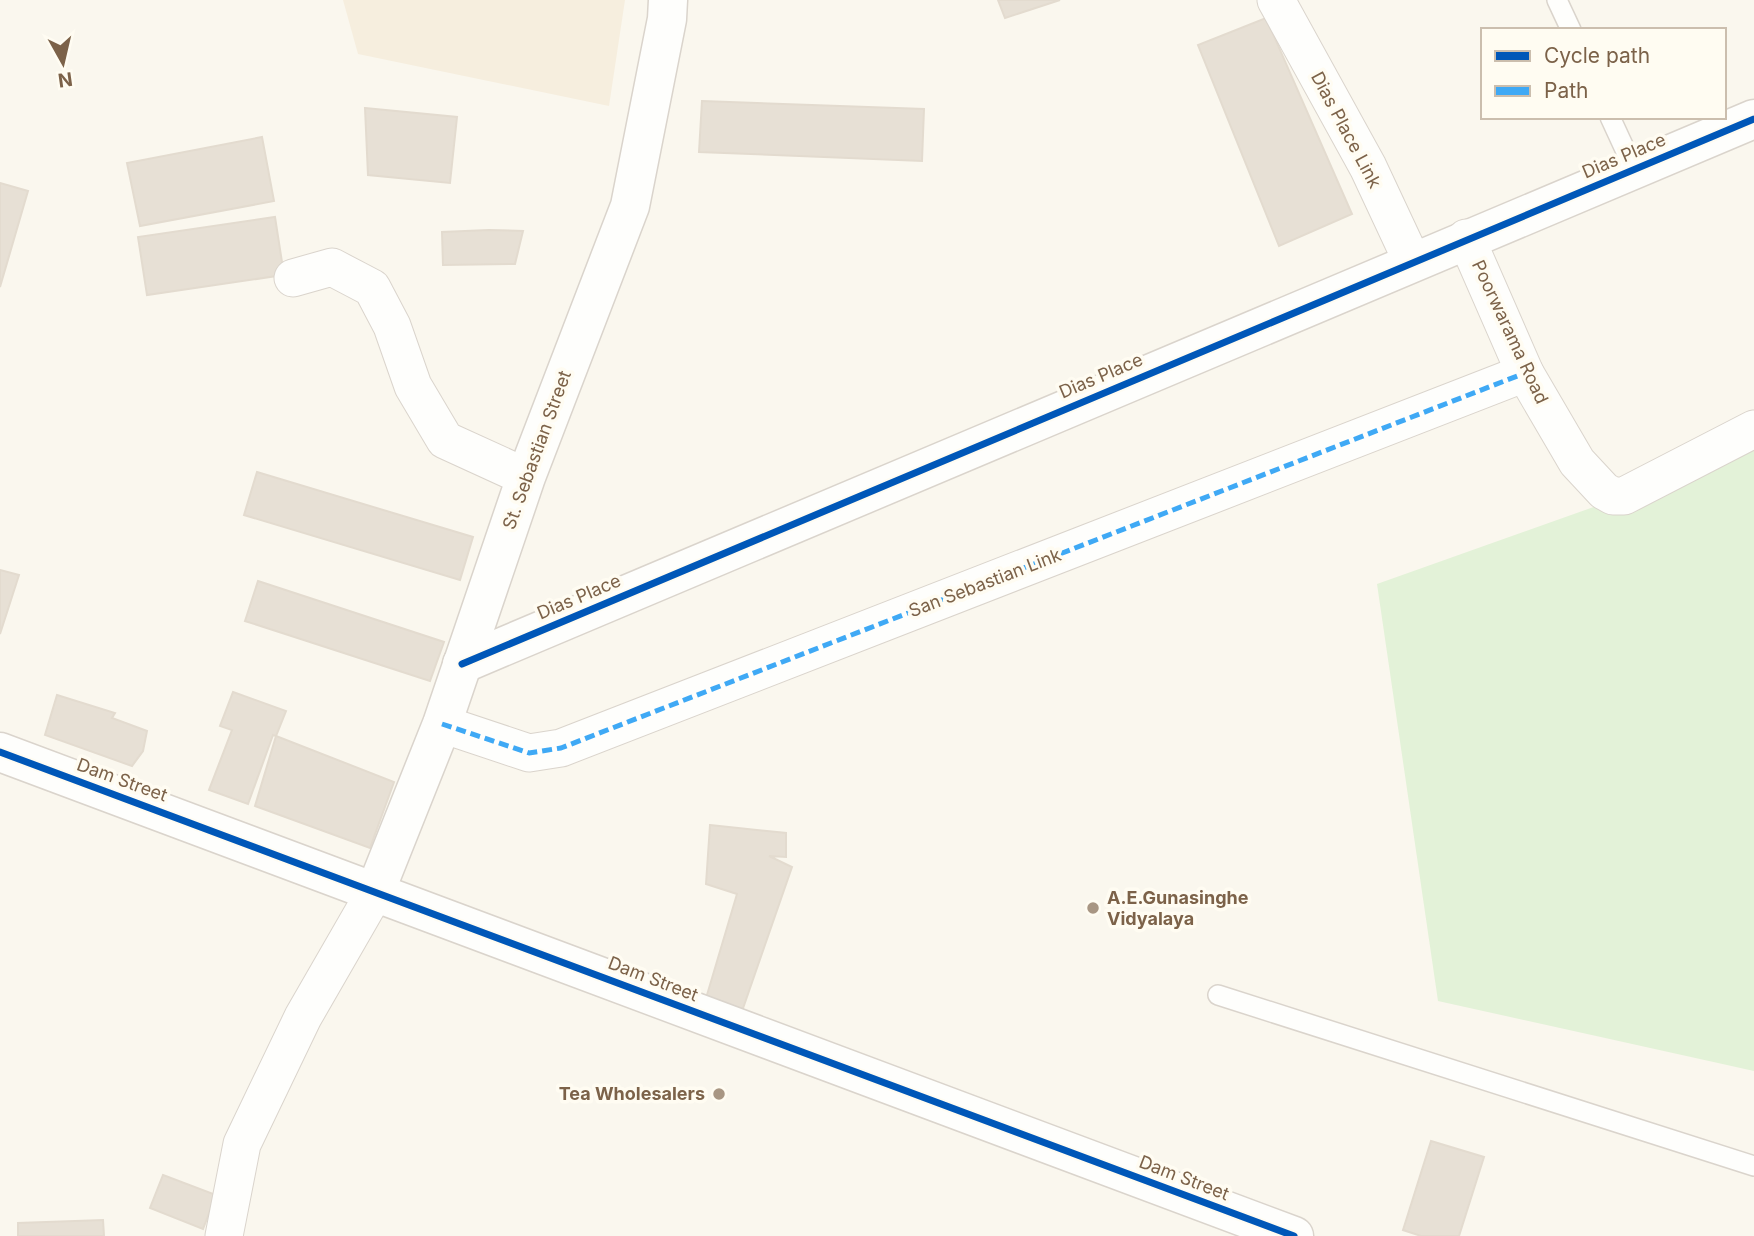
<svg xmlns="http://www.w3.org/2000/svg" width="1754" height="1236" viewBox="0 0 1754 1236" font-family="Inter,sans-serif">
<rect width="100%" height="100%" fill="#faf7ee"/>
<path fill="#f6eede" d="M343 0H625L609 106 358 54Z"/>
<path fill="#e3f2d8" d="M1754 450V1071L1438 1001 1377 584Z"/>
<g fill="#e7e0d5" stroke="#e3dbcf" stroke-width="2">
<path d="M998 0H1060L1005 18Z"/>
<path d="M1266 18 1352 214 1279 246 1198 45Z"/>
<path d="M702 101 924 109 922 161 699 152Z"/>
<path d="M365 108 457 117 450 183 368 175Z"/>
<path d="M262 137 274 201 140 226 127 163Z"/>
<path d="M0 183 28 191 0 287Z"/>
<path d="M275 217 284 275 147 295 138 237Z"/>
<path d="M489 230 523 231 515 264 443 265 442 232Z"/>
<path d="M257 472 473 537 460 580 244 515Z"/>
<path d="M0 570 19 575 0 634Z"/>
<path d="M258 581 444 642 430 681 245 621Z"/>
<path d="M233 692 286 711 276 736 273 735 248 804 209 790 232 730 220 726Z"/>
<path d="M57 695 115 713 112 718 147 731 143 751 132 766 45 735Z"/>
<path d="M276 736 394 782 370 848 255 806Z"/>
<path d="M710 825 786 833V857L769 856 792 867 740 1017 704 1005 737 894 706 884Z"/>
<path d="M1431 1141 1484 1157 1459 1236H1421L1403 1230Z"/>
<path d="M163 1175 216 1195 203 1229 150 1208Z"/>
<path d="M103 1220 104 1236H18V1223Z"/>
</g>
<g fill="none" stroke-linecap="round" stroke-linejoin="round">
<defs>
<g id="lane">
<path d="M1557 0 1571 30"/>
<path d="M1610 117 1634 169"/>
<path d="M1218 995 1754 1166"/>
</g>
<g id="street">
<path d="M1276 0 1368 167 1412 261"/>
<path d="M1466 238 1525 373 1577 462 1604 491 1613 496H1624L1754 429"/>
<path d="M293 278 332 267 372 288 392 326 413 386 445 440 526 477"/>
<path d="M442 724 529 753 561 748 1525 373"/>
<path d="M224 1236 242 1144 303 1017 375 892"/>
</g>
<g id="secondary">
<path d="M462 664 1754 119"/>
<path d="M0 752 1294 1236"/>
<path d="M375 892 442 724 526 477 630 206 667 19 668 0"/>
</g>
</defs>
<use href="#lane" stroke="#dad4cc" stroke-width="22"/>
<use href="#street" stroke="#dad4cc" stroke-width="39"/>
<use href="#secondary" stroke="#dad4cc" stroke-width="41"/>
<use href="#lane" stroke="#fefefc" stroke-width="19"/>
<use href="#street" stroke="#fefefc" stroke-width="37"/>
<use href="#secondary" stroke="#fefefc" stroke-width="38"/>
<path stroke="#3fa9f5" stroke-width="5" stroke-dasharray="10 5" stroke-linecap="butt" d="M442 724 529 753 561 748 1525 373"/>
<defs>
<g id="cycleway">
<path d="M462 664 1754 119"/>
<path d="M0 752 1294 1236"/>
</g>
</defs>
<use href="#cycleway" stroke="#fffcf2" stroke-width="11"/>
<use href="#cycleway" stroke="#0057b8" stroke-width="7"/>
</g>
<g fill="#a89683" stroke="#fffcf2" stroke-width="2.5">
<circle cx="1093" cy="908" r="7"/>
<circle cx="719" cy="1094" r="7"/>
</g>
<g text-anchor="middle" stroke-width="7" stroke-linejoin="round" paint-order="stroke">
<g font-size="18" fill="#7c6249" stroke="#fffcf2">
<text transform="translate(1346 130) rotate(62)" y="6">Dias Place Link</text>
<text transform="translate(1624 156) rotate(-23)" y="6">Dias Place</text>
<text transform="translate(1510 332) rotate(65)" y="6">Poorwarama Road</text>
<text transform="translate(1101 376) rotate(-23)" y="6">Dias Place</text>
<text transform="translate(537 450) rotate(-70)" y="6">St. Sebastian Street</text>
<text transform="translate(985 583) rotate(-21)" y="6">San Sebastian Link</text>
<text transform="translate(579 597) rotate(-23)" y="6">Dias Place</text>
<text transform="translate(122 780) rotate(20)" y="6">Dam Street</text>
<text transform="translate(653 979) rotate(21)" y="6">Dam Street</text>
<text transform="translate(1184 1178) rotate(21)" y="6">Dam Street</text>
</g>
<g font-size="18" font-weight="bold" fill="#7c6249" stroke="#fffcf2" text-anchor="start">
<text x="1107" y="904">A.E.Gunasinghe<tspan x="1107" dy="21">Vidyalaya</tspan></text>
<text x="705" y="1100" text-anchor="end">Tea Wholesalers</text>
</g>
</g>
<rect x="1481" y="28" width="245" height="91" fill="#fffcf2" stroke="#cbbeae" stroke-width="2"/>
<rect x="1495" y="51" width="35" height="10" fill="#0057b8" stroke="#cbbeae" stroke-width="2"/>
<text x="1544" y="63" font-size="21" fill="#7c6249">Cycle path</text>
<rect x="1495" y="86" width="35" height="10" fill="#3fa9f5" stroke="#cbbeae" stroke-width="2"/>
<text x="1544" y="98" font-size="21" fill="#7c6249">Path</text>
<g transform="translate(63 63) rotate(172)" stroke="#fffcf2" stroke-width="5" paint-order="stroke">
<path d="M0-5L12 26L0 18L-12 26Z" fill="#7c6249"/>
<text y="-10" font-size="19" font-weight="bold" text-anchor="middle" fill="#7c6249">N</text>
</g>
</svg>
